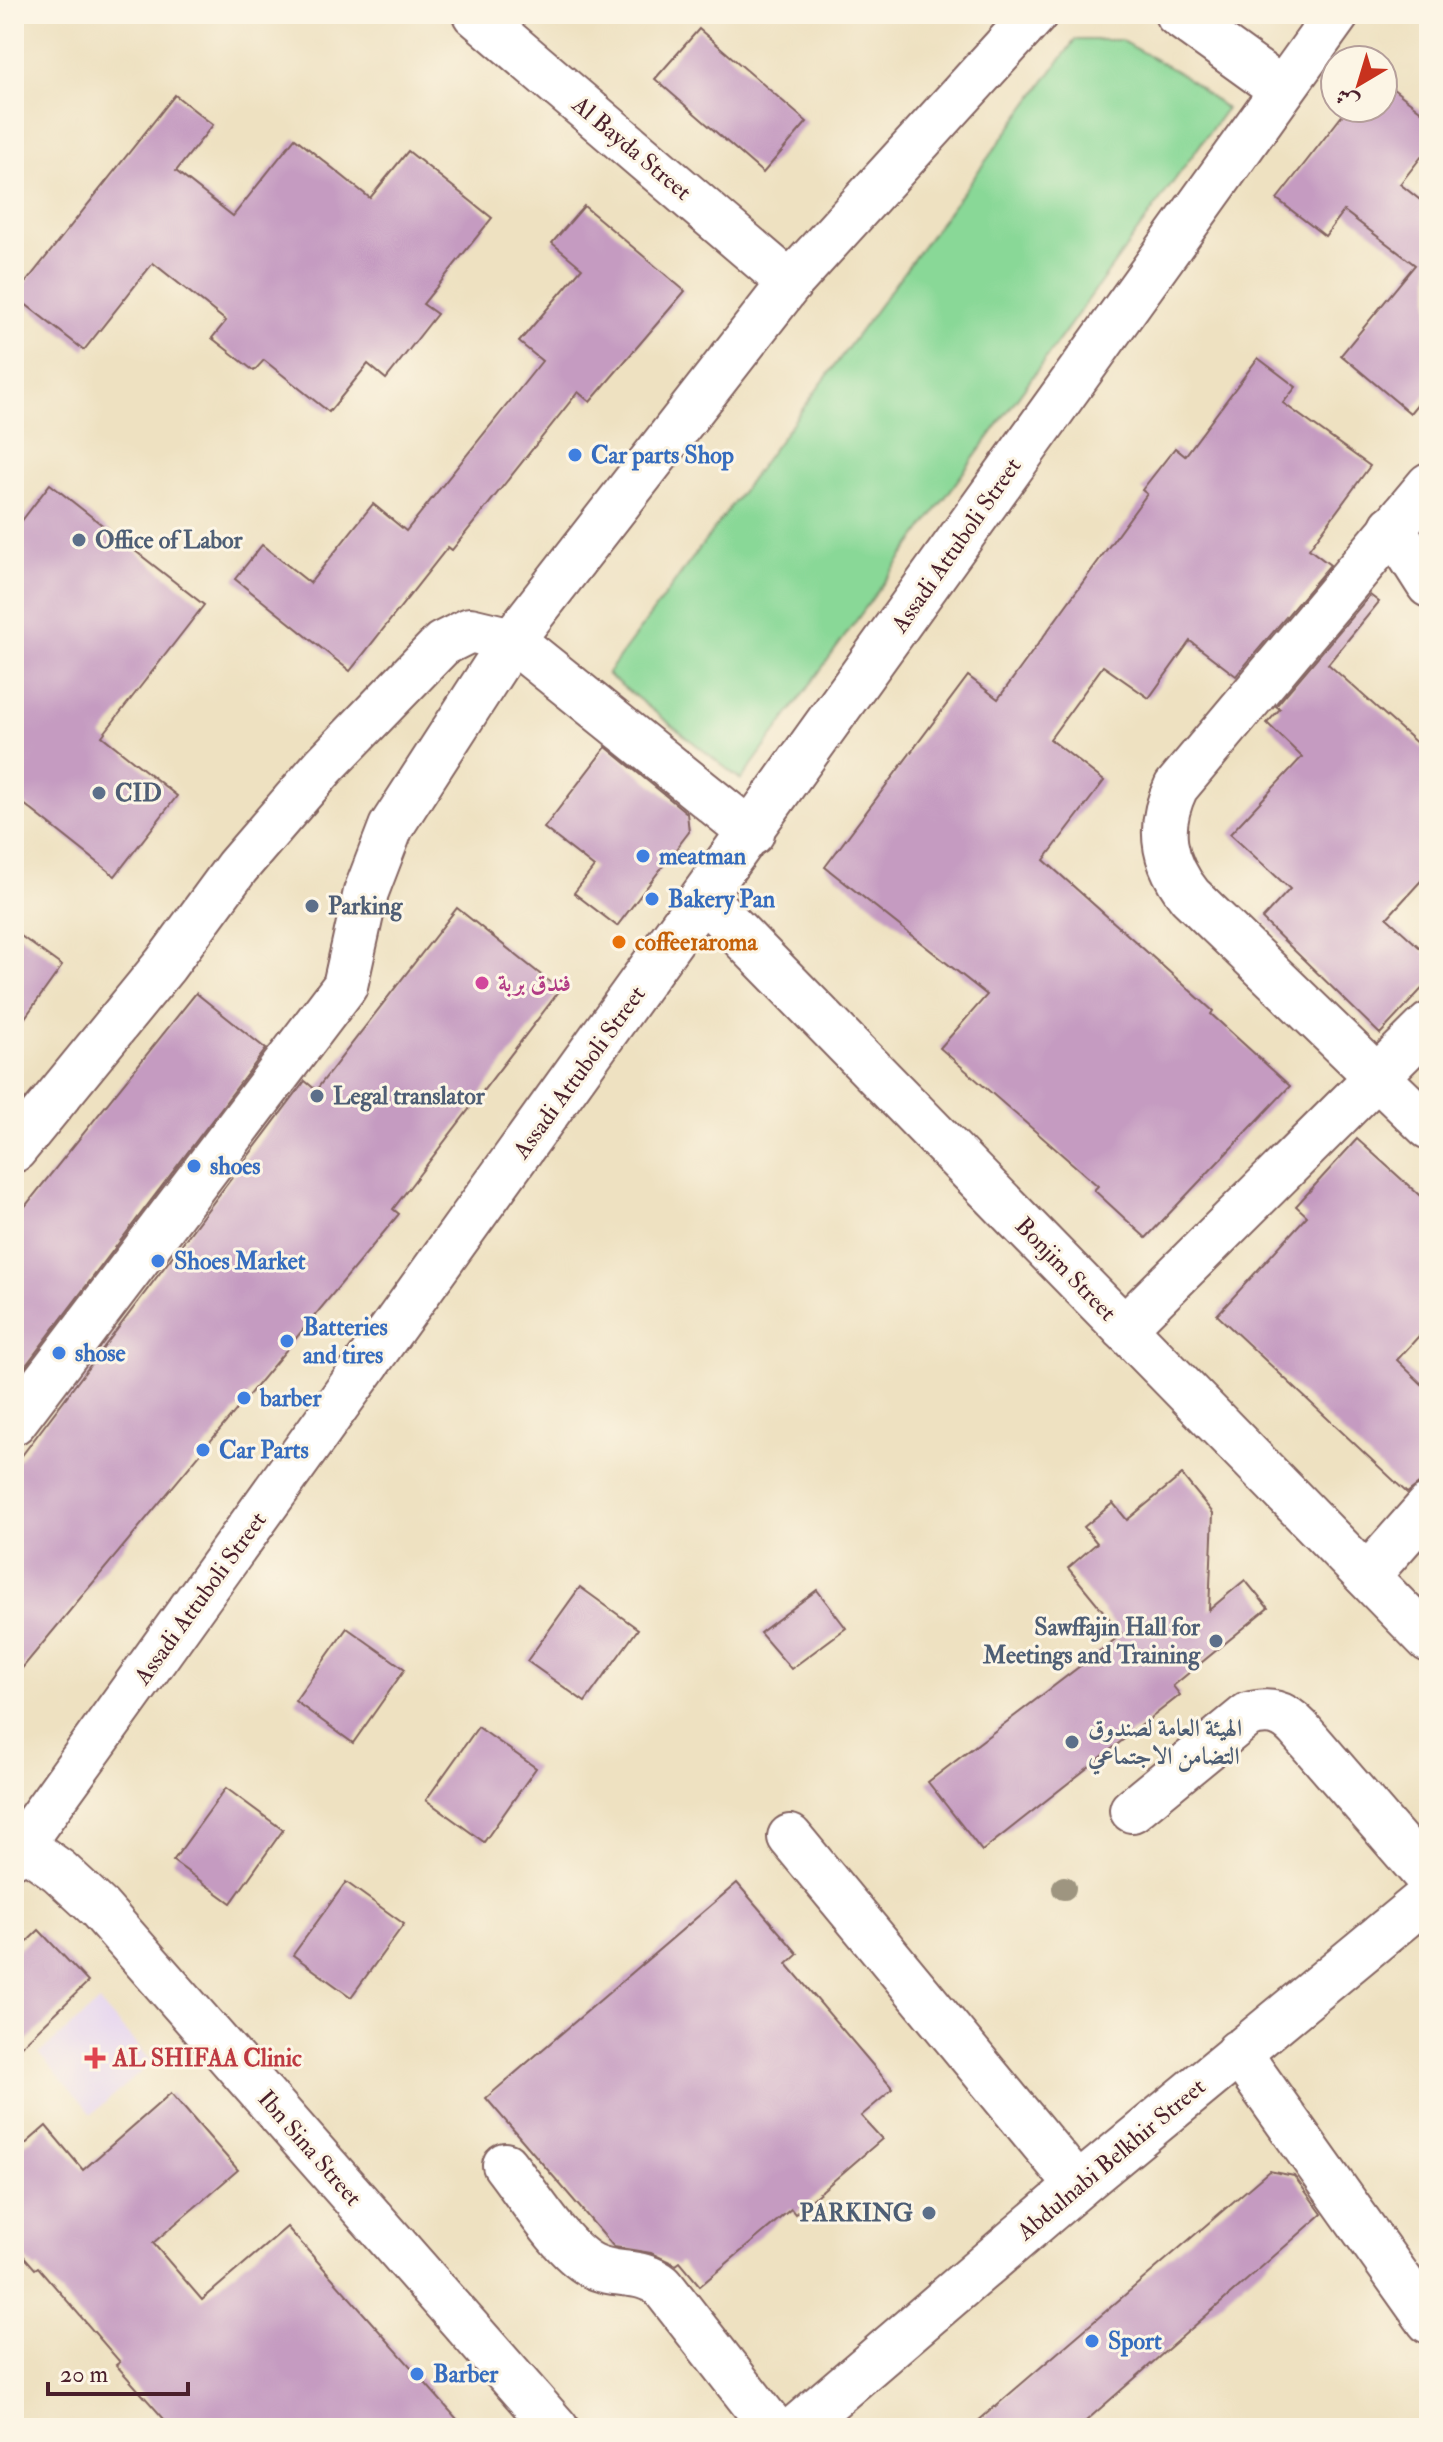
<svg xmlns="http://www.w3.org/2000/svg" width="1443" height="2442" viewBox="0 0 1443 2442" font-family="'IM FELL Double Pica',Amiri,serif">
<rect width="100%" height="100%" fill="#fcf5e5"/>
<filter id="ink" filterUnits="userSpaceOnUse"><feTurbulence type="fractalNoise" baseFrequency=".0125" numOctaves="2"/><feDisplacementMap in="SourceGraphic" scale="16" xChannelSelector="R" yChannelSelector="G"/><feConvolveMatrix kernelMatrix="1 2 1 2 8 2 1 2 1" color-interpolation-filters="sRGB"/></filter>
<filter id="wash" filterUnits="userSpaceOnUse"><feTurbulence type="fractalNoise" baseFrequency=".006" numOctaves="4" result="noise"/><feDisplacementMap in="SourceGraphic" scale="32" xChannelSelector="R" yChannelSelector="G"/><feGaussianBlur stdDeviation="1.8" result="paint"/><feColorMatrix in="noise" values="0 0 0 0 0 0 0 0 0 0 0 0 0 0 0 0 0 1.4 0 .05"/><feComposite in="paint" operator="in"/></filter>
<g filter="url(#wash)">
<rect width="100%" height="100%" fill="#eee1c1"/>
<path fill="#e4d3f1" d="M99 2002 152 2062 92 2114 39 2054Z"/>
<path fill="#89d897" stroke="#6a7c61" stroke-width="2" d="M1075 40H1120L1183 75 1226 109 741 780 607 674Z"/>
<g id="blocks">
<g fill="#c59bc1">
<path d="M699 29 807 122 763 173 655 79Z"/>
<path d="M1383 81 1429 117V147L1400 184 1429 207V390L1410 413 1341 355 1415 265 1344 211 1325 236 1277 199 1348 108H1383Z"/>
<path d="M175 95 213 125 176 171 233 216 295 138 370 198 408 151 492 218 423 304 437 314 386 379 368 364 329 412 264 360 254 371 212 338 226 321 153 263 84 350 15 296Z"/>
<path d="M584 206 685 291 590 402 578 392 452 550 448 547 350 671 235 579 262 545 310 583 373 504 406 531 542 361 519 342 582 268 552 243Z"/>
<path d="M1258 358 1296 387 1283 403 1370 466 1309 549 1330 565 1236 676 1190 641 1149 698 1103 666 1050 739 1104 781 1044 860 1213 1011 1211 1014 1290 1086 1146 1238 1094 1190 1098 1186 940 1048 987 995 825 867 968 676 998 699 1147 494 1142 490 1175 448 1185 456Z"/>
<path d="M50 484 204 605 102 736 177 796 115 876 14 796V531Z"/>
<path d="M1370 595 1379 602 1328 664 1429 754V872L1387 918 1429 956V981L1380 1034 1262 919 1290 889 1230 834 1302 757 1267 723 1280 709 1276 706Z"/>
<path d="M606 747 687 813 689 832 617 926 574 893 594 867 544 828Z"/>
<path d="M457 908 560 990 393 1209 399 1214 14 1678V1466L305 1081 316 1090Z"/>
<path d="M14 931 62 966 14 1033Z"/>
<path d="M196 993 266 1049 14 1381V1220Z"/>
<path d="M1357 1139 1429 1204V1325L1397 1360 1429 1391V1476L1407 1493 1217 1315 1307 1216 1296 1206Z"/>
<path d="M1182 1475 1213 1513 1209 1610 1245 1580 1268 1608 1173 1686 1180 1695 982 1851 928 1782 1122 1634 1068 1568 1097 1543 1084 1527 1113 1503 1127 1520Z"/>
<path d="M580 1587 638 1629 585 1702 527 1661Z"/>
<path d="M817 1590 846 1628 791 1669 760 1633Z"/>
<path d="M347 1628 405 1669 353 1743 295 1701Z"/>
<path d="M478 1727 536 1768 484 1842 426 1800Z"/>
<path d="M226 1788 283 1830 231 1903 173 1861Z"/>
<path d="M346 1882 404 1924 351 1997 293 1955Z"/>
<path d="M737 1883 798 1954 787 1964 893 2089 861 2116 882 2139 795 2214 791 2209 700 2286 680 2262 676 2265 651 2253 614 2247 486 2098Z"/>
<path d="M39 1930 88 1982 14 2053V1954Z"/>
<path d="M171 2093 238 2170 153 2243 202 2300 287 2227 465 2428H172L116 2365 120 2362 38 2267 35 2269 14 2245V2154L46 2126 83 2170Z"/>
<path d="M1269 2171 1294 2176 1322 2214 1078 2428H970Z"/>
</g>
</g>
</g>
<g filter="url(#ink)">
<use href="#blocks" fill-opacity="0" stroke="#836360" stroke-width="2"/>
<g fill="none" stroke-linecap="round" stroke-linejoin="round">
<defs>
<g id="minor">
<path d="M475 14 790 283"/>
<path d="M1177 14 1281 89"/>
<path d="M1429 485 1176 787C1157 827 1162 861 1190 896L1429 1127"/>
<path d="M1392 527 1429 585"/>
<path d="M14 1150 165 965 237 867 324 766 442 644 470 630 512 640 752 833"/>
<path d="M1124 1328 1429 1025"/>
<path d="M14 1422 345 986 366 892 391 827 512 640 790 283 1035 14"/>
<path d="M1367 1576 1429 1506"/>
<path d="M1132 1810 1248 1715C1269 1709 1283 1712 1298 1728L1429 1879"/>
<path d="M790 1837 1078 2186"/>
<path d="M14 1839 59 1871 99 1908 556 2428"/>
<path d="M1238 2052 1429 2321"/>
<path d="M505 2165C527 2193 561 2249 591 2265 615 2278 640 2268 662 2286L773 2428"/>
</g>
<path id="major" d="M704 898 1429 1640"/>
<g id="highway">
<path d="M14 1855 1337 14"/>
<path d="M796 2428 1078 2186 1429 1896"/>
</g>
</defs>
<use href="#minor" stroke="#836360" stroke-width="48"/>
<use href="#major" stroke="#836360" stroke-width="48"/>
<use href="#highway" stroke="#836360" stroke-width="48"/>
<use href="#minor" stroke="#fff" stroke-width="44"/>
<use href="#major" stroke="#fff" stroke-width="44"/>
<use href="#highway" stroke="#fff" stroke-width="44"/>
</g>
<circle fill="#9e9580" cx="1064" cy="1888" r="12"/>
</g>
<g fill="#3f7fe0" stroke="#fcf5e5" stroke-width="3">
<circle cx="575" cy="455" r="8"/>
<circle cx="643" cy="856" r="8"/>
<circle cx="652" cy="899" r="8"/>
<circle cx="194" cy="1166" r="8"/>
<circle cx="158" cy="1261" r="8"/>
<circle cx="287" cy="1341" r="8"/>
<circle cx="59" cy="1353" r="8"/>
<circle cx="244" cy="1398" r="8"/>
<circle cx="203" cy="1450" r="8"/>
<circle cx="1092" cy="2341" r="8"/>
<circle cx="417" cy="2374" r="8"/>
</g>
<g fill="#5c6f8a" stroke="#fcf5e5" stroke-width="3">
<circle cx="79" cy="540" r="8"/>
<circle cx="99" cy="793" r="8"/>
<circle cx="312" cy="906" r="8"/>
<circle cx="317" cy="1096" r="8"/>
<circle cx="1216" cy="1641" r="8"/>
<circle cx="1072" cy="1742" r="8"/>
<circle cx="929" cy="2213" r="8"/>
</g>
<circle fill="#e8710a" stroke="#fcf5e5" stroke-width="3" cx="619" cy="942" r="8"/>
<circle fill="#d1479c" stroke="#fcf5e5" stroke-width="3" cx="482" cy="983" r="8"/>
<path fill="#e0444e" stroke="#fcf5e5" stroke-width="3" d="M91 2046h8v8h8v8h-8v8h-8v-8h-8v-8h8z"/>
<g text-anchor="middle" stroke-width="6" stroke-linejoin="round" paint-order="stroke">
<g font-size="24" fill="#4a1f2b" stroke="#fcf5e5">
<text transform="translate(632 148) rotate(40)" y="8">Al Bayda Street</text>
<text transform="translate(956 545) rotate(-55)" y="8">Assadi Attuboli Street</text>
<text transform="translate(579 1072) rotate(-54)" y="8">Assadi Attuboli Street</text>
<text transform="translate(1066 1269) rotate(46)" y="8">Bonjim Street</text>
<text transform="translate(200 1598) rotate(-54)" y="8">Assadi Attuboli Street</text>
<text transform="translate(310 2148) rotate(49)" y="8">Ibn Sina Street</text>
<text transform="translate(1111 2159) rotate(-40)" y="8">Abdulnabi Belkhir Street</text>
</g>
<g font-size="24" font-weight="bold" fill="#366cbe" stroke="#fcf5e5" text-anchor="start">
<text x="591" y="463">Car parts Shop</text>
<text x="659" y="864">meatman</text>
<text x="668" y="907">Bakery Pan</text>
<text x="210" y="1174">shoes</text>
<text x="174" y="1269">Shoes Market</text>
<text x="303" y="1335">Batteries<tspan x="303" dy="28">and tires</tspan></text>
<text x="75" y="1361">shose</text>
<text x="260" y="1406">barber</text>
<text x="219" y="1458">Car Parts</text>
<text x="1108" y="2349">Sport</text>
<text x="433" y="2382">Barber</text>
</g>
<g font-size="24" font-weight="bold" fill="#4e5e75" stroke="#fcf5e5" text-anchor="start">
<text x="95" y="548">Office of Labor</text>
<text x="115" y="801">CID</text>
<text x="328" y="914">Parking</text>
<text x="333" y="1104">Legal translator</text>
<text x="1200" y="1635" text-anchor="end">Sawffajin Hall for<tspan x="1200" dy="28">Meetings and Training</tspan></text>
<text x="1088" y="1736">الهيئة العامة لصندوق<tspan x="1088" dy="28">التضامن الاجتماعي</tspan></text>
<text x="913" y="2221" text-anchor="end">PARKING</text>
</g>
<g font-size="24" font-weight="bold" fill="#c56008" stroke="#fcf5e5" text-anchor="start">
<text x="635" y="950">coffee1aroma</text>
</g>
<g font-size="24" font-weight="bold" fill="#b23c85" stroke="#fcf5e5" text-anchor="start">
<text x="498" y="991">فندق بربة</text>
</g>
<g font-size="24" font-weight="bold" fill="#be3a42" stroke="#fcf5e5" text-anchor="start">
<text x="113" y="2066">AL SHIFAA Clinic</text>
</g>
</g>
<rect width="1443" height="2442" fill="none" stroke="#fcf5e5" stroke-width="48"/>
<g transform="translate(1359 84) rotate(218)"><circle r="38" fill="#fcf5e5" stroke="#b59f9b" stroke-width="2"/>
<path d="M0-6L14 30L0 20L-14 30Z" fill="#c8321e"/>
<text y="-12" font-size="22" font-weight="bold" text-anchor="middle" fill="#4a1f2b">ش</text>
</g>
<path d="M48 2382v12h140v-12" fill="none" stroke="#4a1f2b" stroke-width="4"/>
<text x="60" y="2382" font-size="24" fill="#4a1f2b" stroke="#fcf5e5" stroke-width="6" paint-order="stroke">20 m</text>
</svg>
